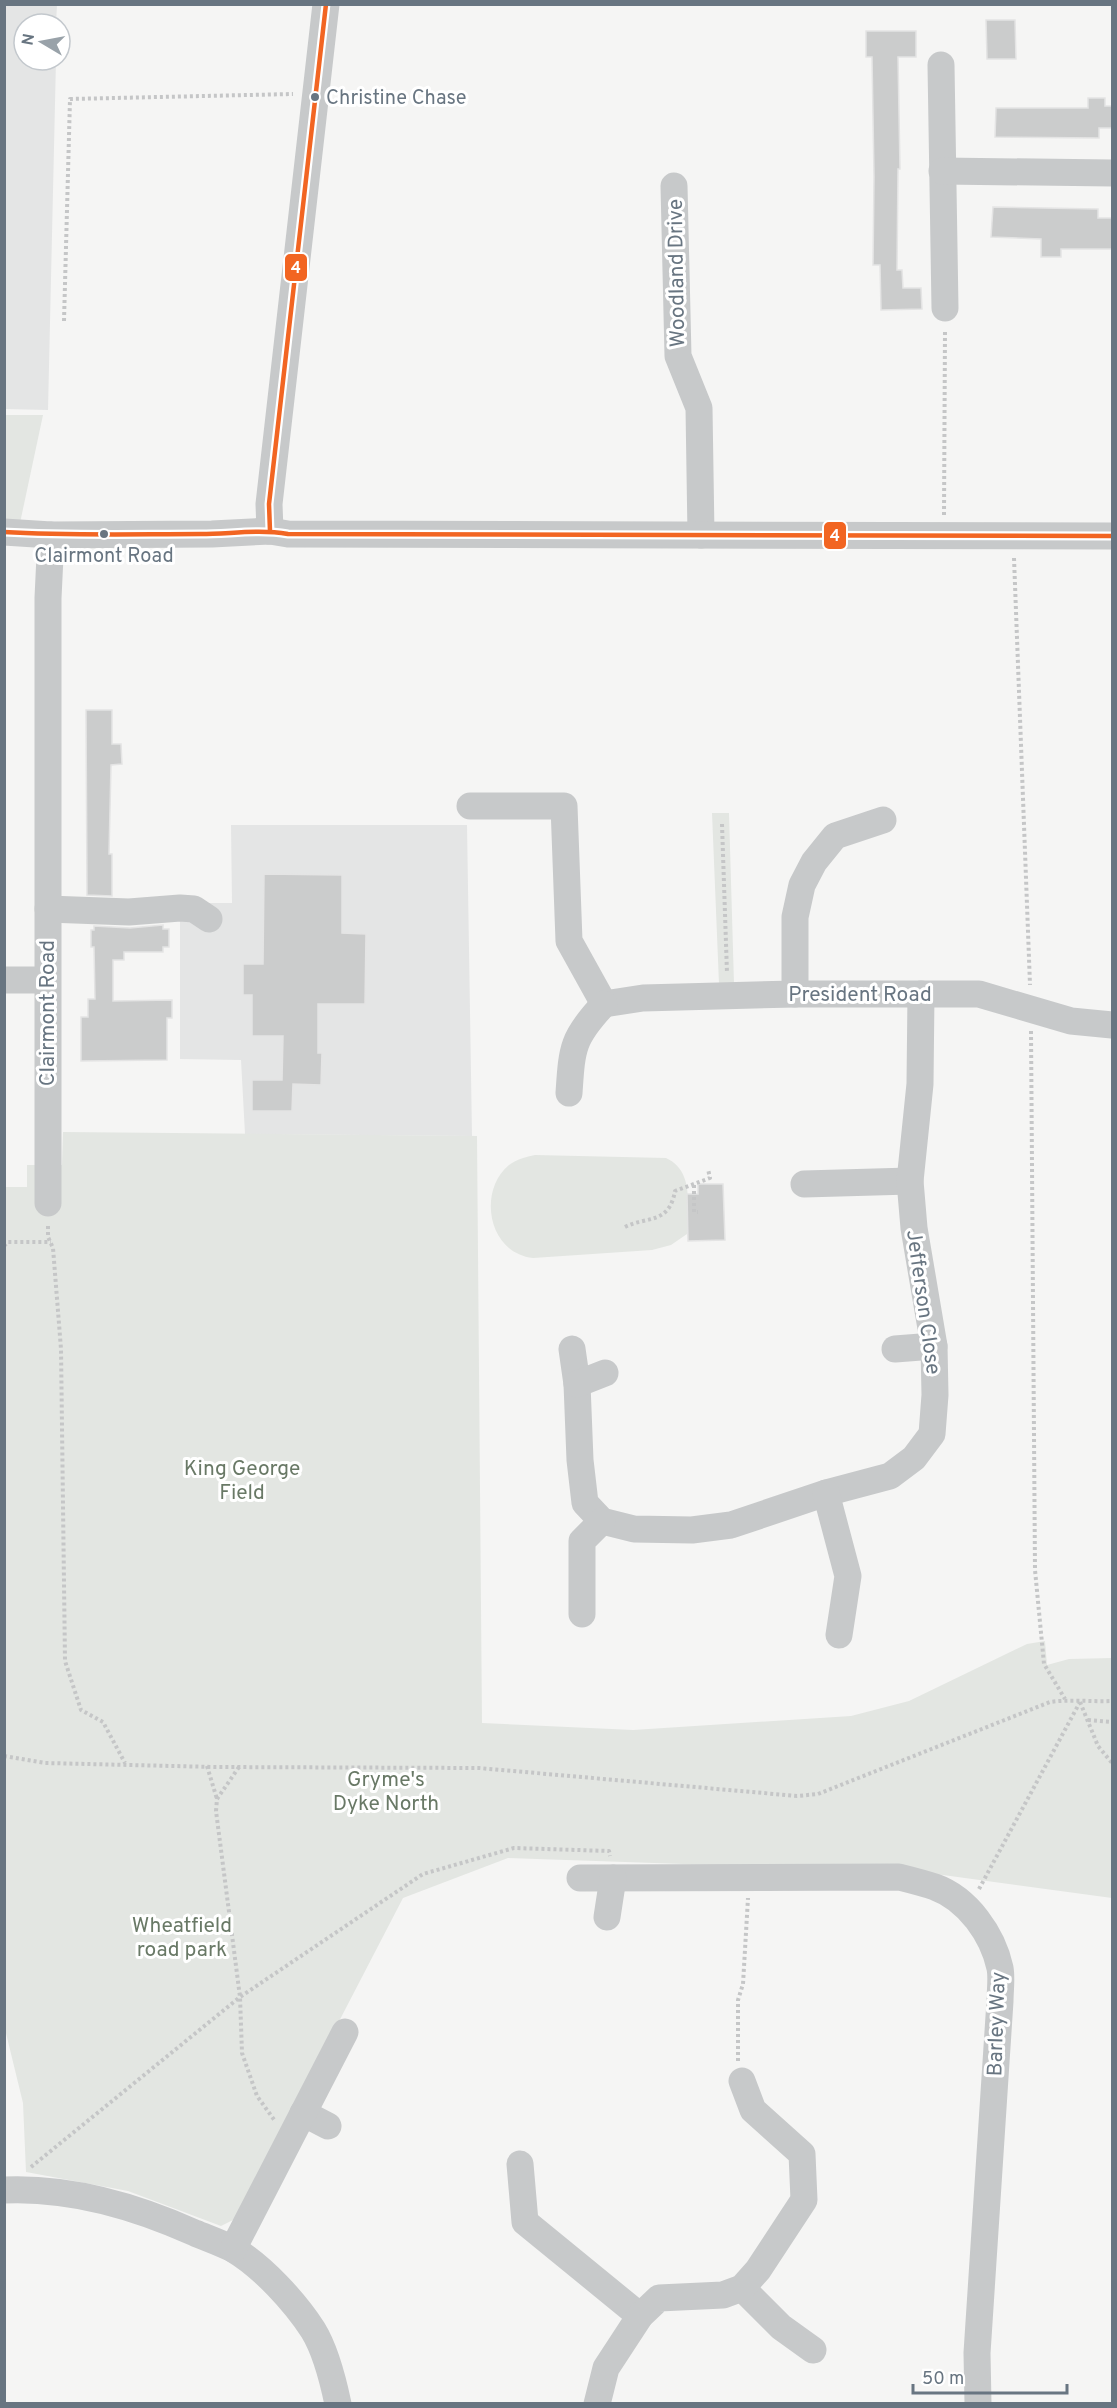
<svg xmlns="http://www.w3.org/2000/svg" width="1117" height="2408" viewBox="0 0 1117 2408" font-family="Overpass,sans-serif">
<rect width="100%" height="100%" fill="#f5f5f4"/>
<g fill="#e4e5e5">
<path d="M5 4 57 5 56 24H24V60H56L48 410 5 409Z"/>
<path d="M231 825H467L472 1136 245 1134 241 1060 180 1059V903H232Z"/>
</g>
<g fill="#e3e6e2">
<path d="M5 415H43L20 523H5Z"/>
<path d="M712 813H729L734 984H719Z"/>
<path d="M63 1132 477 1136 482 1723 633 1730 851 1716 909 1701 1027 1644 1045 1641 1047 1665 1069 1659 1112 1658V1898L921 1872 508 1858 403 1898 237 2218 221 2226 128 2191 26 2172 23 2103 4 2025V1187H27V1165H62Z"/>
<path d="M535 1155 666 1158C695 1171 687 1207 687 1234L671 1245 652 1250 533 1258C487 1253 478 1190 509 1165 517 1159 526 1157 535 1155Z"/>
</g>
<g fill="#cbcccc" stroke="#e4e4e4" stroke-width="1.5">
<path d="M986 20H1015L1016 59H987Z"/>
<path d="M866 31H916V57H898L900 169H898L897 270H902L903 288H921L922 309 881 310 880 265H873L874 177 872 57H866Z"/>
<path d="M1088 98H1105V106H1113V128H1099V138L995 137 996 108H1088Z"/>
<path d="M993 207 1098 209V218H1113V249H1061V257H1041V239L991 237Z"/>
<path d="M86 710H112V744H121L122 764 111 765 109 854H112V896L87 895Z"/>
<path d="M264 874 342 875V933L366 934 365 1004H318V1053H322L321 1085 293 1084 292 1111H252V1080H282L283 1036H252V995H243V964H263Z"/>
<path d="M163 925V929H169V947H163V952H124V960H113V1001L172 1000V1018H167V1060L81 1061V1017H88V999H95L94 947H91V930H94V926L130 928Z"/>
<path d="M698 1184H723L725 1240 688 1241 687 1194H698Z"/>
</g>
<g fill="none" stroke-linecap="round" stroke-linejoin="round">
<g stroke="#c5c6c7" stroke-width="4" stroke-dasharray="3 3" stroke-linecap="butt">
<path d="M64 321 70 99 293 94"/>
<path d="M944 515 945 330"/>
<path d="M1014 558 1030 985"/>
<path d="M722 824 727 973"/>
<path d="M1031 1031 1035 1570 1044 1664 1065 1699"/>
<path d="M694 1185V1212H698"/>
<path d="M48 1226V1237L53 1248 61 1349 65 1661 81 1710 103 1722 125 1763"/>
<path d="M625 1227C646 1216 669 1225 675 1191L710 1178 708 1169"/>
<path d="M4 1246 8 1242H51"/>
<path d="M1080 1702 1098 1746 1112 1763"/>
<path d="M1088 1720 1112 1722"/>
<path d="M4 1756 45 1763 215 1767 479 1768 797 1796 818 1794 1050 1702C1070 1699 1092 1702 1112 1701"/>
<path d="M207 1766 217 1799"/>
<path d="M239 1767 217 1799 216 1811 240 1997 242 2053 257 2096 275 2121"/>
<path d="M979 1889 1080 1702"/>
<path d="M738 2061V2000L743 1984 748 1898"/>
<path d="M31 2167 240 1997 423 1874 514 1848 609 1851 610 1856"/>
</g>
<g stroke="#c7c9ca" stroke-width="27">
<path d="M941 65 945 308"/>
<path d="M942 171 1112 173"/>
<path d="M674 186 678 356 699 408 701 535"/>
<path d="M270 531 269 504 326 4"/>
<path d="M4 532 51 535 212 534 270 531 288 534 1112 536"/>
<path d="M470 806H564L569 941 604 1004 643 998 795 994H979L1071 1021 1112 1025"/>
<path d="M48 909 129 912 180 908 194 909 209 919"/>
<path d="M4 980H47"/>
<path d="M795 994V917L802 885 814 862 835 836 883 820"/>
<path d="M569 1093C572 1048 572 1038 604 1004"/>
<path d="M804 1184 910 1181"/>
<path d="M48 1203V598L51 535"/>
<path d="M572 1349 577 1384 580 1460 585 1503 602 1521 634 1529 692 1530 731 1525 826 1493 890 1476 914 1458 932 1434 935 1395 934 1346 914 1228 910 1181 920 1084 921 994"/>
<path d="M895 1349 934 1346"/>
<path d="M577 1384 605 1373"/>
<path d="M826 1493 848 1576 839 1635"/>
<path d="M582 1614V1541L602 1521"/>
<path d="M580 1878 899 1877C911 1880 923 1883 935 1887 968 1899 993 1935 1000 1968 1002 1978 1000 1991 1000 2001L977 2353 978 2404"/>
<path d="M607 1917 613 1878"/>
<path d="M303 2113 328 2126"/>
<path d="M520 2164 525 2222 640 2316"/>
<path d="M4 2190C71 2187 135 2206 195 2233 207 2238 221 2243 233 2249 262 2266 295 2302 313 2330 326 2351 333 2380 338 2404"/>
<path d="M233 2249 345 2032"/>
<path d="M742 2288 781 2327 813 2350"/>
<path d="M597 2404 606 2368 640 2316 659 2298 723 2295 742 2288 758 2270 804 2200 802 2154 753 2110 742 2081"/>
</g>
<defs>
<g id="bus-1">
<path d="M270 531 269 504 326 4"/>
<path d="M4 532C70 536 136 534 201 534 230 534 259 529 288 534L1112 536"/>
</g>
</defs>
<use href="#bus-1" stroke="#fff" stroke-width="9"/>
<use href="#bus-1" stroke="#f26522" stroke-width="4.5"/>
</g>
<g fill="#687581" stroke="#fff" stroke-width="2">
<circle cx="315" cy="97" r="5"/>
<circle cx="104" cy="534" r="5"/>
</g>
<g text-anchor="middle" stroke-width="6" stroke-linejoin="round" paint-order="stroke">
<g font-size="20" fill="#687581" stroke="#fff" text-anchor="start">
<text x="326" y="104">Christine Chase</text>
<text x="104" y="562" text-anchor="middle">Clairmont Road</text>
</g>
<g font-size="21" fill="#687581" stroke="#fff">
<text transform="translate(676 273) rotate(-91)" y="7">Woodland Drive</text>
<text x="860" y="1001">President Road</text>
<text transform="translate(47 1013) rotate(-90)" y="7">Clairmont Road</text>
<text transform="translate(924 1302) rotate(82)" y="7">Jefferson Close</text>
<text transform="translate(996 2024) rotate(-88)" y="7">Barley Way</text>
</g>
<g font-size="21" fill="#697966" stroke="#fff">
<text x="242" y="1475">King George<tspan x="242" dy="24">Field</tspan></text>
<text x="386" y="1786">Gryme's<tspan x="386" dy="24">Dyke North</tspan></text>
<text x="182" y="1932">Wheatfield<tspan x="182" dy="24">road park</tspan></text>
</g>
</g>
<g stroke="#fff" stroke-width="2">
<rect x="284" y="253" width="24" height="29" rx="6" fill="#f26522"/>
<rect x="823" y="521" width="24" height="29" rx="6" fill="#f26522"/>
</g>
<g font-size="16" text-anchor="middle" font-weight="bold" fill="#fff">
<text x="296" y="273">4</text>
<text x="835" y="541">4</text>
</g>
<rect width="1117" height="2408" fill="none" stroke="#687581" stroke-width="12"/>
<g transform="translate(42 42) rotate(280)"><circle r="28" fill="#ffffff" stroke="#c3c8cd" stroke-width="1.5"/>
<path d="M0-4.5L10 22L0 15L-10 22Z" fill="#99a2a9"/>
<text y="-9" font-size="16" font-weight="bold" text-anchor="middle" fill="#687581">N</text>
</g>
<path d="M913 2384v9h154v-9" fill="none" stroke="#687581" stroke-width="3"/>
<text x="922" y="2384" font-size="18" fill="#687581" stroke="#ffffff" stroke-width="4.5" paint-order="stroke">50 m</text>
</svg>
